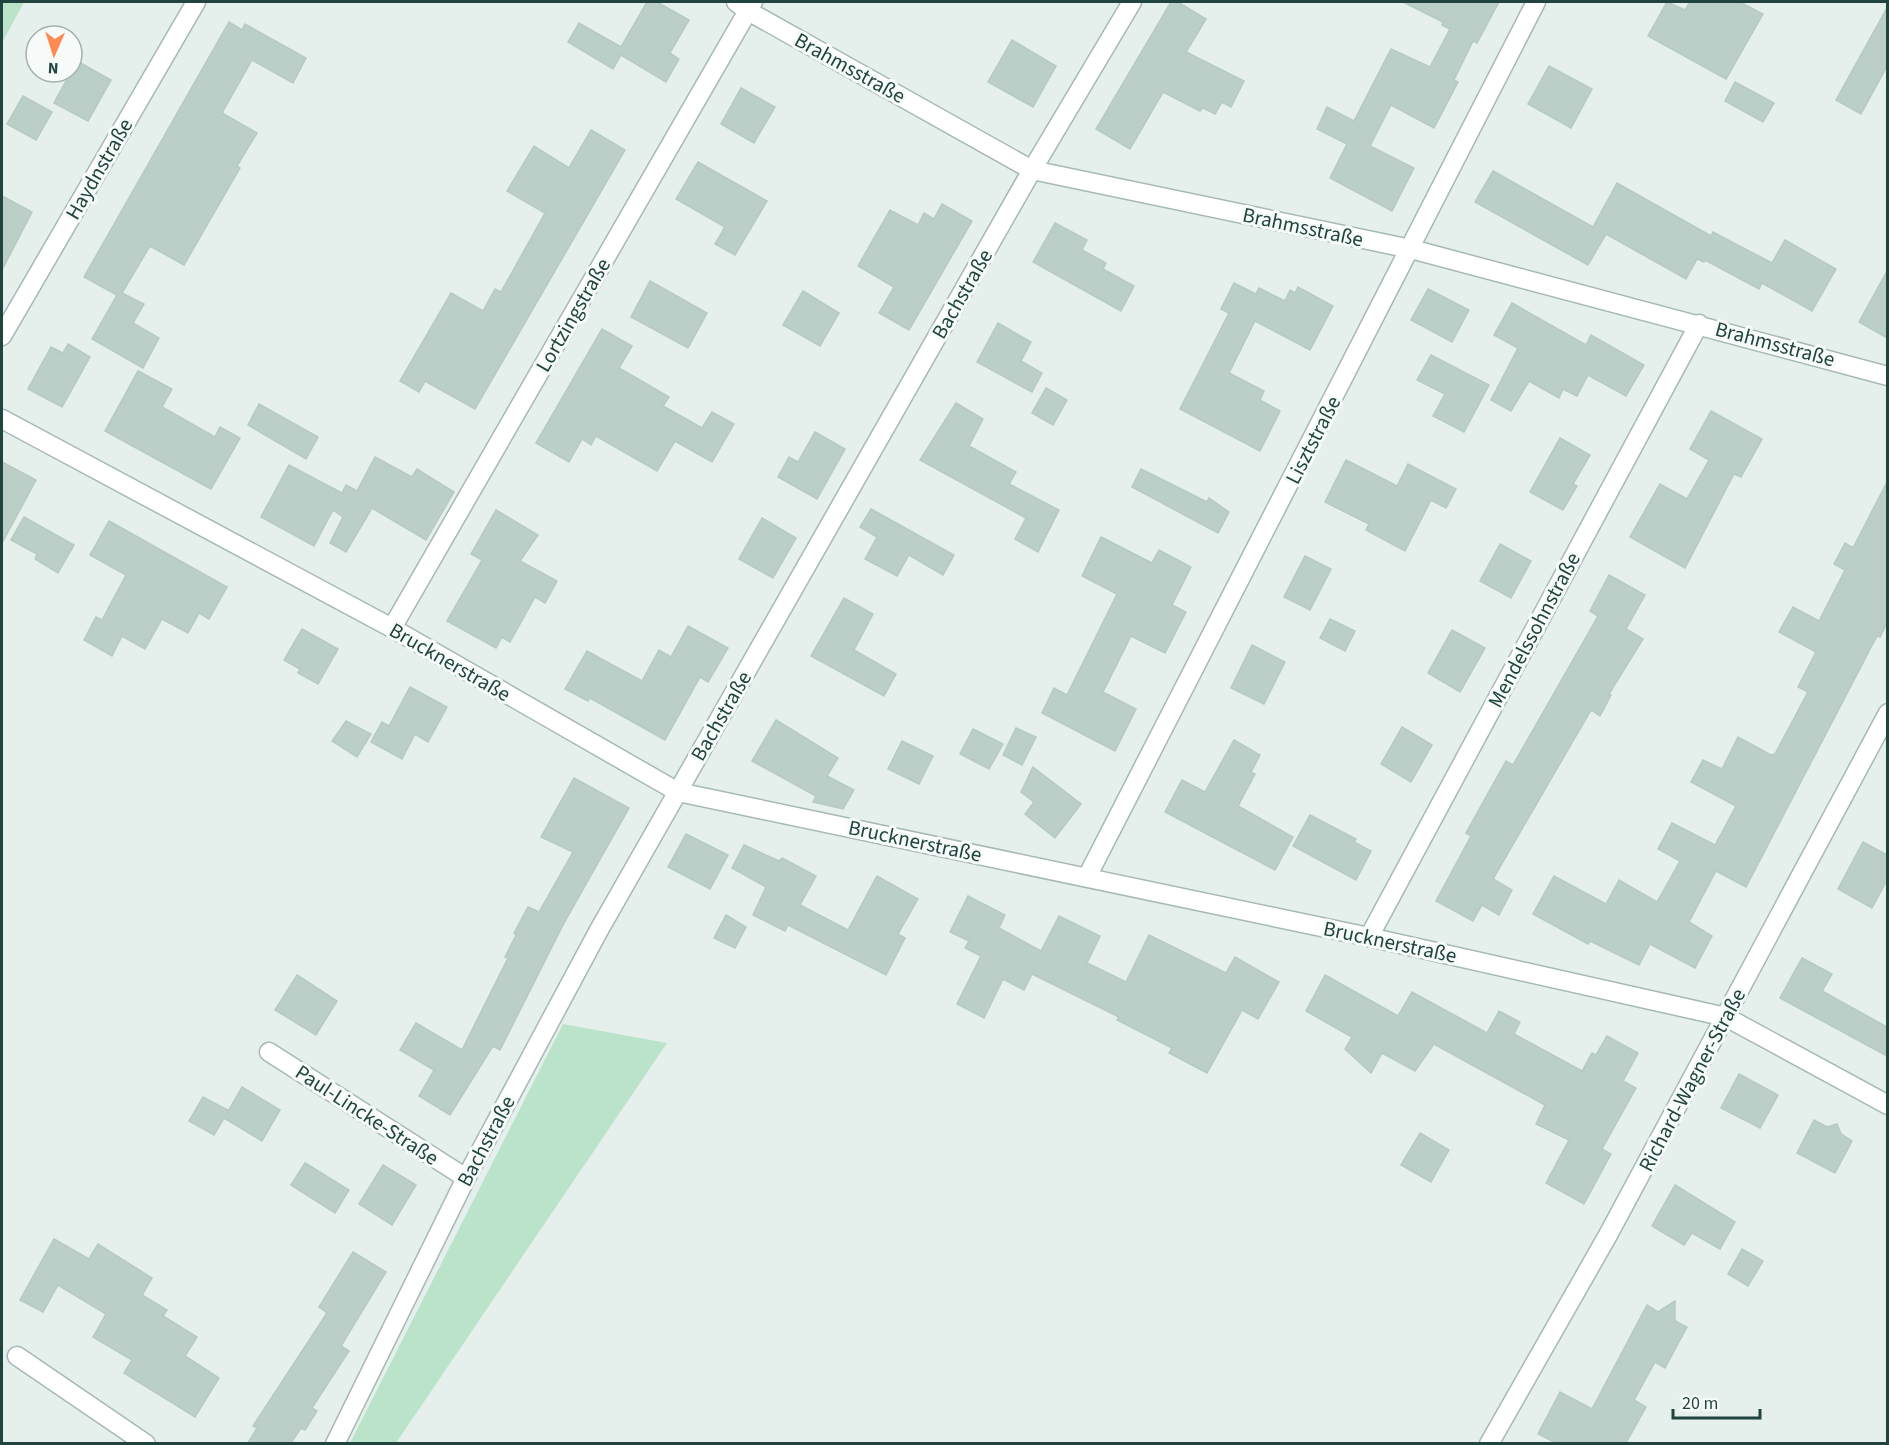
<svg xmlns="http://www.w3.org/2000/svg" width="1889" height="1445" viewBox="0 0 1889 1445" font-family="'Source Sans 3',sans-serif">
<rect width="100%" height="100%" fill="#e5f0ec"/>
<g fill="#bbe3c9">
<path d="M2 2H24L2 43Z"/>
<path d="M563 1024 667 1043 396 1443H350Z"/>
</g>
<g fill="#bccec8" stroke="#b6cac4" stroke-width="1.5">
<path d="M647 2H657L689 20 670 53 679 59 666 82 621 55 613 69 568 42 579 23 621 47Z"/>
<path d="M1171 2H1178L1206 19 1186 52 1244 81 1231 107 1222 102 1215 114 1203 108 1200 111 1163 92 1130 149 1096 129Z"/>
<path d="M1403 2H1499L1477 43 1473 41 1454 80 1458 82 1434 128 1391 105 1370 146 1414 168 1392 211 1330 178 1347 144 1317 129 1327 107 1354 121 1391 49 1430 67 1450 29 1442 25 1443 22Z"/>
<path d="M1667 2 1685 10 1690 2H1740L1763 14 1726 79 1648 36Z"/>
<path d="M1887 8V66L1861 114 1836 100Z"/>
<path d="M229 22 242 30 245 24 306 58 293 83 252 60 222 113 257 133 237 166 240 168 184 265 150 246 122 293 144 304 133 323 159 338 143 368 92 339 117 295 84 277Z"/>
<path d="M1012 40 1056 66 1033 107 988 82Z"/>
<path d="M77 61 111 80 88 121 54 103Z"/>
<path d="M1549 66 1592 89 1571 128 1528 104Z"/>
<path d="M1735 82 1774 103 1763 122 1725 101Z"/>
<path d="M741 88 775 107 754 143 721 124Z"/>
<path d="M23 96 52 112 36 140 7 124Z"/>
<path d="M591 130 625 150 475 409 425 381 419 392 400 381 451 293 483 311 495 289 501 292 545 213 507 191 534 146 569 168Z"/>
<path d="M698 162 767 201 735 255 715 244 725 227 676 199Z"/>
<path d="M1493 171 1593 227 1617 183 1711 236 1713 232 1772 263 1785 240 1836 269 1812 311 1762 283 1759 289 1705 260 1704 262 1697 259 1686 279 1606 234 1588 265 1475 202Z"/>
<path d="M2 196 32 212 2 270Z"/>
<path d="M942 204 972 221 909 330 879 313 894 287 858 266 890 210 918 225 924 213 934 219Z"/>
<path d="M1055 223 1087 240 1082 250 1106 263 1103 269 1134 286 1121 311 1033 262Z"/>
<path d="M1887 271V338L1859 322Z"/>
<path d="M650 281 707 313 688 348 631 317Z"/>
<path d="M1234 283 1256 294 1259 288 1285 301 1290 290 1295 293 1298 287 1333 306 1310 350 1255 321 1229 373 1264 391 1260 400 1280 411 1260 451 1180 409 1229 313 1221 309Z"/>
<path d="M1428 289 1469 310 1452 342 1411 320Z"/>
<path d="M803 291 839 313 820 346 783 325Z"/>
<path d="M1512 303 1586 345 1591 335 1644 365 1626 396 1588 375 1577 396 1563 389 1559 398 1529 381 1511 411 1491 400 1518 348 1494 335Z"/>
<path d="M998 323 1031 342 1021 361 1042 373 1032 392 977 362Z"/>
<path d="M602 329 632 346 619 368 669 397 663 406 702 428 712 412 734 424 712 462 675 441 657 471 596 436 591 445 582 439 569 462 536 443Z"/>
<path d="M68 344 90 357 62 407 28 389 51 347 63 353Z"/>
<path d="M1431 355 1489 385 1464 432 1433 416 1445 394 1417 380Z"/>
<path d="M138 371 172 389 162 407 215 437 220 427 240 438 211 489 105 431Z"/>
<path d="M1046 388 1067 400 1053 425 1032 413Z"/>
<path d="M956 403 983 419 969 446 1016 472 1009 484 1059 510 1038 552 1015 539 1026 518 920 460Z"/>
<path d="M259 404 318 437 306 459 248 425Z"/>
<path d="M1711 411 1762 439 1741 477 1734 474 1685 568 1630 537 1660 484 1687 499 1709 460 1690 449Z"/>
<path d="M815 432 845 449 817 499 778 477 789 457 798 462Z"/>
<path d="M1560 438 1590 455 1573 484 1577 486 1563 510 1530 492Z"/>
<path d="M375 457 412 477 417 469 454 492 426 540 372 508 346 552 330 543 343 517 333 510 314 546 261 517 289 465 342 493 346 485 357 491Z"/>
<path d="M1346 460 1397 486 1408 464 1456 489 1446 508 1431 500 1405 551 1366 530 1369 524 1325 502Z"/>
<path d="M2 462 36 480 2 543Z"/>
<path d="M1141 469 1207 502 1209 498 1229 512 1218 533 1132 487Z"/>
<path d="M1887 482V623L1880 637 1877 636 1746 887 1716 871 1689 922 1712 936 1695 968 1650 944 1639 965 1590 941 1588 944 1533 914 1554 876 1606 904 1619 880 1657 902 1680 861 1658 849 1672 823 1715 845 1736 806 1691 782 1703 760 1722 769 1738 737 1771 755 1775 754 1808 692 1798 687 1816 652 1779 632 1793 607 1819 621 1845 570 1834 564 1845 543 1853 548Z"/>
<path d="M871 509 954 555 943 575 909 555 897 576 865 559 877 537 860 527Z"/>
<path d="M496 510 538 535 520 561 557 581 545 603 535 597 510 642 502 637 496 648 447 621 482 560 471 554Z"/>
<path d="M24 517 74 545 58 573 35 559 37 554 11 540Z"/>
<path d="M762 518 796 538 773 578 739 559Z"/>
<path d="M109 521 227 587 209 619 199 613 188 633 162 619 145 649 122 636 112 656 84 640 96 617 102 620 126 575 90 555Z"/>
<path d="M1101 537 1152 563 1159 550 1191 567 1172 605 1186 612 1165 653 1131 636 1103 692 1136 709 1115 751 1042 713 1054 688 1067 695 1117 594 1082 576Z"/>
<path d="M1500 544 1531 561 1511 598 1480 581Z"/>
<path d="M1305 556 1331 569 1310 610 1284 597Z"/>
<path d="M1609 575 1645 595 1626 629 1643 639 1609 694 1611 695 1600 716 1591 710 1493 879 1512 890 1499 915 1482 905 1473 921 1436 901 1471 836 1466 833 1506 761 1513 765 1598 616 1590 611Z"/>
<path d="M844 598 873 614 854 650 896 674 884 696 811 656Z"/>
<path d="M1330 619 1355 631 1345 651 1320 638Z"/>
<path d="M688 626 728 648 708 682 700 677 665 740 590 698 588 701 565 689 587 651 642 681 659 650 671 657Z"/>
<path d="M302 629 338 649 318 684 298 673 300 669 284 660Z"/>
<path d="M1452 630 1485 648 1460 692 1428 673Z"/>
<path d="M1252 645 1285 662 1264 704 1231 688Z"/>
<path d="M410 687 447 707 428 742 415 734 402 759 371 742 382 722 389 726Z"/>
<path d="M776 720 838 758 827 776 854 790 843 809 813 802 816 796 752 761Z"/>
<path d="M346 721 371 734 357 757 332 741Z"/>
<path d="M1402 727 1432 745 1411 782 1381 764Z"/>
<path d="M1016 728 1036 737 1022 765 1003 755Z"/>
<path d="M973 729 1003 744 989 769 960 754Z"/>
<path d="M1234 740 1260 755 1251 772 1255 774 1238 806 1293 837 1275 870 1165 812 1182 780 1205 792Z"/>
<path d="M902 741 933 756 919 784 888 769Z"/>
<path d="M1033 767 1081 804 1055 838 1025 814 1034 802 1021 792Z"/>
<path d="M574 778 629 808 563 925 500 1050 493 1046 450 1115 419 1096 434 1070 400 1050 416 1023 462 1050 508 958 505 957 516 935 514 933 528 907 539 912 573 852 541 837Z"/>
<path d="M1310 815 1356 839 1354 842 1371 851 1356 880 1293 846Z"/>
<path d="M686 834 728 855 710 889 668 867Z"/>
<path d="M1863 842 1887 855V880L1872 908 1838 889Z"/>
<path d="M744 845 779 861 782 858 816 876 800 905 848 930 877 876 918 899 898 934 905 938 886 975 788 925 785 931 753 915 766 887 732 868Z"/>
<path d="M968 896 1005 915 999 928 1041 951 1059 916 1100 936 1087 963 1126 982 1149 935 1226 973 1235 957 1279 982 1258 1019 1242 1010 1207 1073 1169 1053 1172 1048 1117 1020 1119 1017 1032 974 1024 990 1003 979 984 1018 957 1004 981 956 965 948 969 941 950 932Z"/>
<path d="M726 915 746 927 735 948 714 938Z"/>
<path d="M1802 958 1832 974 1822 991 1887 1027V1056L1780 998Z"/>
<path d="M297 975 337 1001 316 1035 275 1010Z"/>
<path d="M1325 975 1398 1016 1412 992 1487 1033 1499 1011 1520 1022 1514 1034 1582 1071 1592 1053 1596 1055 1607 1036 1638 1053 1623 1081 1636 1088 1602 1149 1611 1154 1584 1204 1546 1183 1569 1140 1536 1124 1545 1105 1434 1044 1415 1071 1382 1053 1371 1073 1345 1049 1352 1037 1306 1011Z"/>
<path d="M1739 1074 1778 1095 1760 1128 1721 1108Z"/>
<path d="M242 1087 280 1110 262 1141 224 1118 214 1135 189 1121 203 1097 228 1110 227 1113Z"/>
<path d="M1814 1120 1827 1127 1837 1124 1841 1134 1852 1141 1835 1173 1797 1153Z"/>
<path d="M1420 1133 1449 1150 1431 1182 1401 1165Z"/>
<path d="M305 1163 349 1190 335 1213 291 1185Z"/>
<path d="M383 1165 416 1185 392 1225 359 1204Z"/>
<path d="M1675 1185 1735 1222 1720 1249 1692 1233 1684 1245 1652 1226Z"/>
<path d="M54 1239 89 1259 98 1244 152 1278 142 1295 167 1310 163 1316 197 1337 185 1356 219 1378 195 1417 124 1373 132 1360 93 1337 106 1314 58 1285 43 1312 20 1300Z"/>
<path d="M1742 1249 1763 1261 1748 1286 1728 1274Z"/>
<path d="M353 1252 386 1272 341 1346 349 1351 312 1408 317 1411 305 1430 301 1428 291 1443H248L257 1428 253 1426 327 1313 319 1307Z"/>
<path d="M1675 1301V1321L1687 1327 1665 1368 1655 1362 1634 1400 1646 1407 1626 1443H1556L1538 1434 1560 1392 1592 1409 1647 1305 1658 1312Z"/>
</g>
<g fill="none" stroke-linecap="round" stroke-linejoin="round">
<defs>
<g id="minor">
<path d="M736 2 748 11 1032 170 1411 249 1888 376"/>
<path d="M2 336 196 2"/>
<path d="M2 419 392 628 678 792 1369 937 1726 1017 1888 1105"/>
<path d="M392 628 753 2"/>
<path d="M1087 877 1536 2"/>
<path d="M1369 937 1699 324"/>
<path d="M269 1052 466 1178"/>
<path d="M17 1356 146 1444"/>
<path d="M335 1444 466 1178 599 930 1032 170 1132 2"/>
<path d="M1489 1444 1608 1235 1888 713"/>
</g>
</defs>
<use href="#minor" stroke="#a6b9b4" stroke-width="21"/>
<use href="#minor" stroke="#fff" stroke-width="18"/>
</g>
<g text-anchor="middle" stroke-width="6" stroke-linejoin="round" paint-order="stroke">
<g font-size="21" fill="#21443e" stroke="#f6fbf9">
<text transform="translate(850 68) rotate(29)" y="7">Brahmsstraße</text>
<text transform="translate(99 169) rotate(-60)" y="7">Haydnstraße</text>
<text transform="translate(1303 227) rotate(12)" y="7">Brahmsstraße</text>
<text transform="translate(962 294) rotate(-60)" y="7">Bachstraße</text>
<text transform="translate(573 315) rotate(-60)" y="7">Lortzingstraße</text>
<text transform="translate(1775 344) rotate(15)" y="7">Brahmsstraße</text>
<text transform="translate(1313 440) rotate(-63)" y="7">Lisztstraße</text>
<text transform="translate(1534 630) rotate(-62)" y="7">Mendelssohnstraße</text>
<text transform="translate(450 662) rotate(30)" y="7">Brucknerstraße</text>
<text transform="translate(721 716) rotate(-60)" y="7">Bachstraße</text>
<text transform="translate(915 841) rotate(12)" y="7">Brucknerstraße</text>
<text transform="translate(1390 942) rotate(12)" y="7">Brucknerstraße</text>
<text transform="translate(1692 1080) rotate(-62)" y="7">Richard-Wagner-Straße</text>
<text transform="translate(367 1115) rotate(33)" y="7">Paul-Lincke-Straße</text>
<text transform="translate(486 1141) rotate(-62)" y="7">Bachstraße</text>
</g>
</g>
<rect width="1889" height="1445" fill="none" stroke="#21443e" stroke-width="6"/>
<g transform="translate(54 54) rotate(183)"><circle r="28" fill="#f6fbf9" stroke="#a1b2ae" stroke-width="1.5"/>
<path d="M0-4.5L10 22L0 15L-10 22Z" fill="#ff8b53"/>
<text y="-9" font-size="16" font-weight="bold" text-anchor="middle" fill="#21443e">N</text>
</g>
<path d="M1673 1409v9h87v-9" fill="none" stroke="#21443e" stroke-width="3"/>
<text x="1682" y="1409" font-size="18" fill="#21443e" stroke="#f6fbf9" stroke-width="4.5" paint-order="stroke">20 m</text>
</svg>
